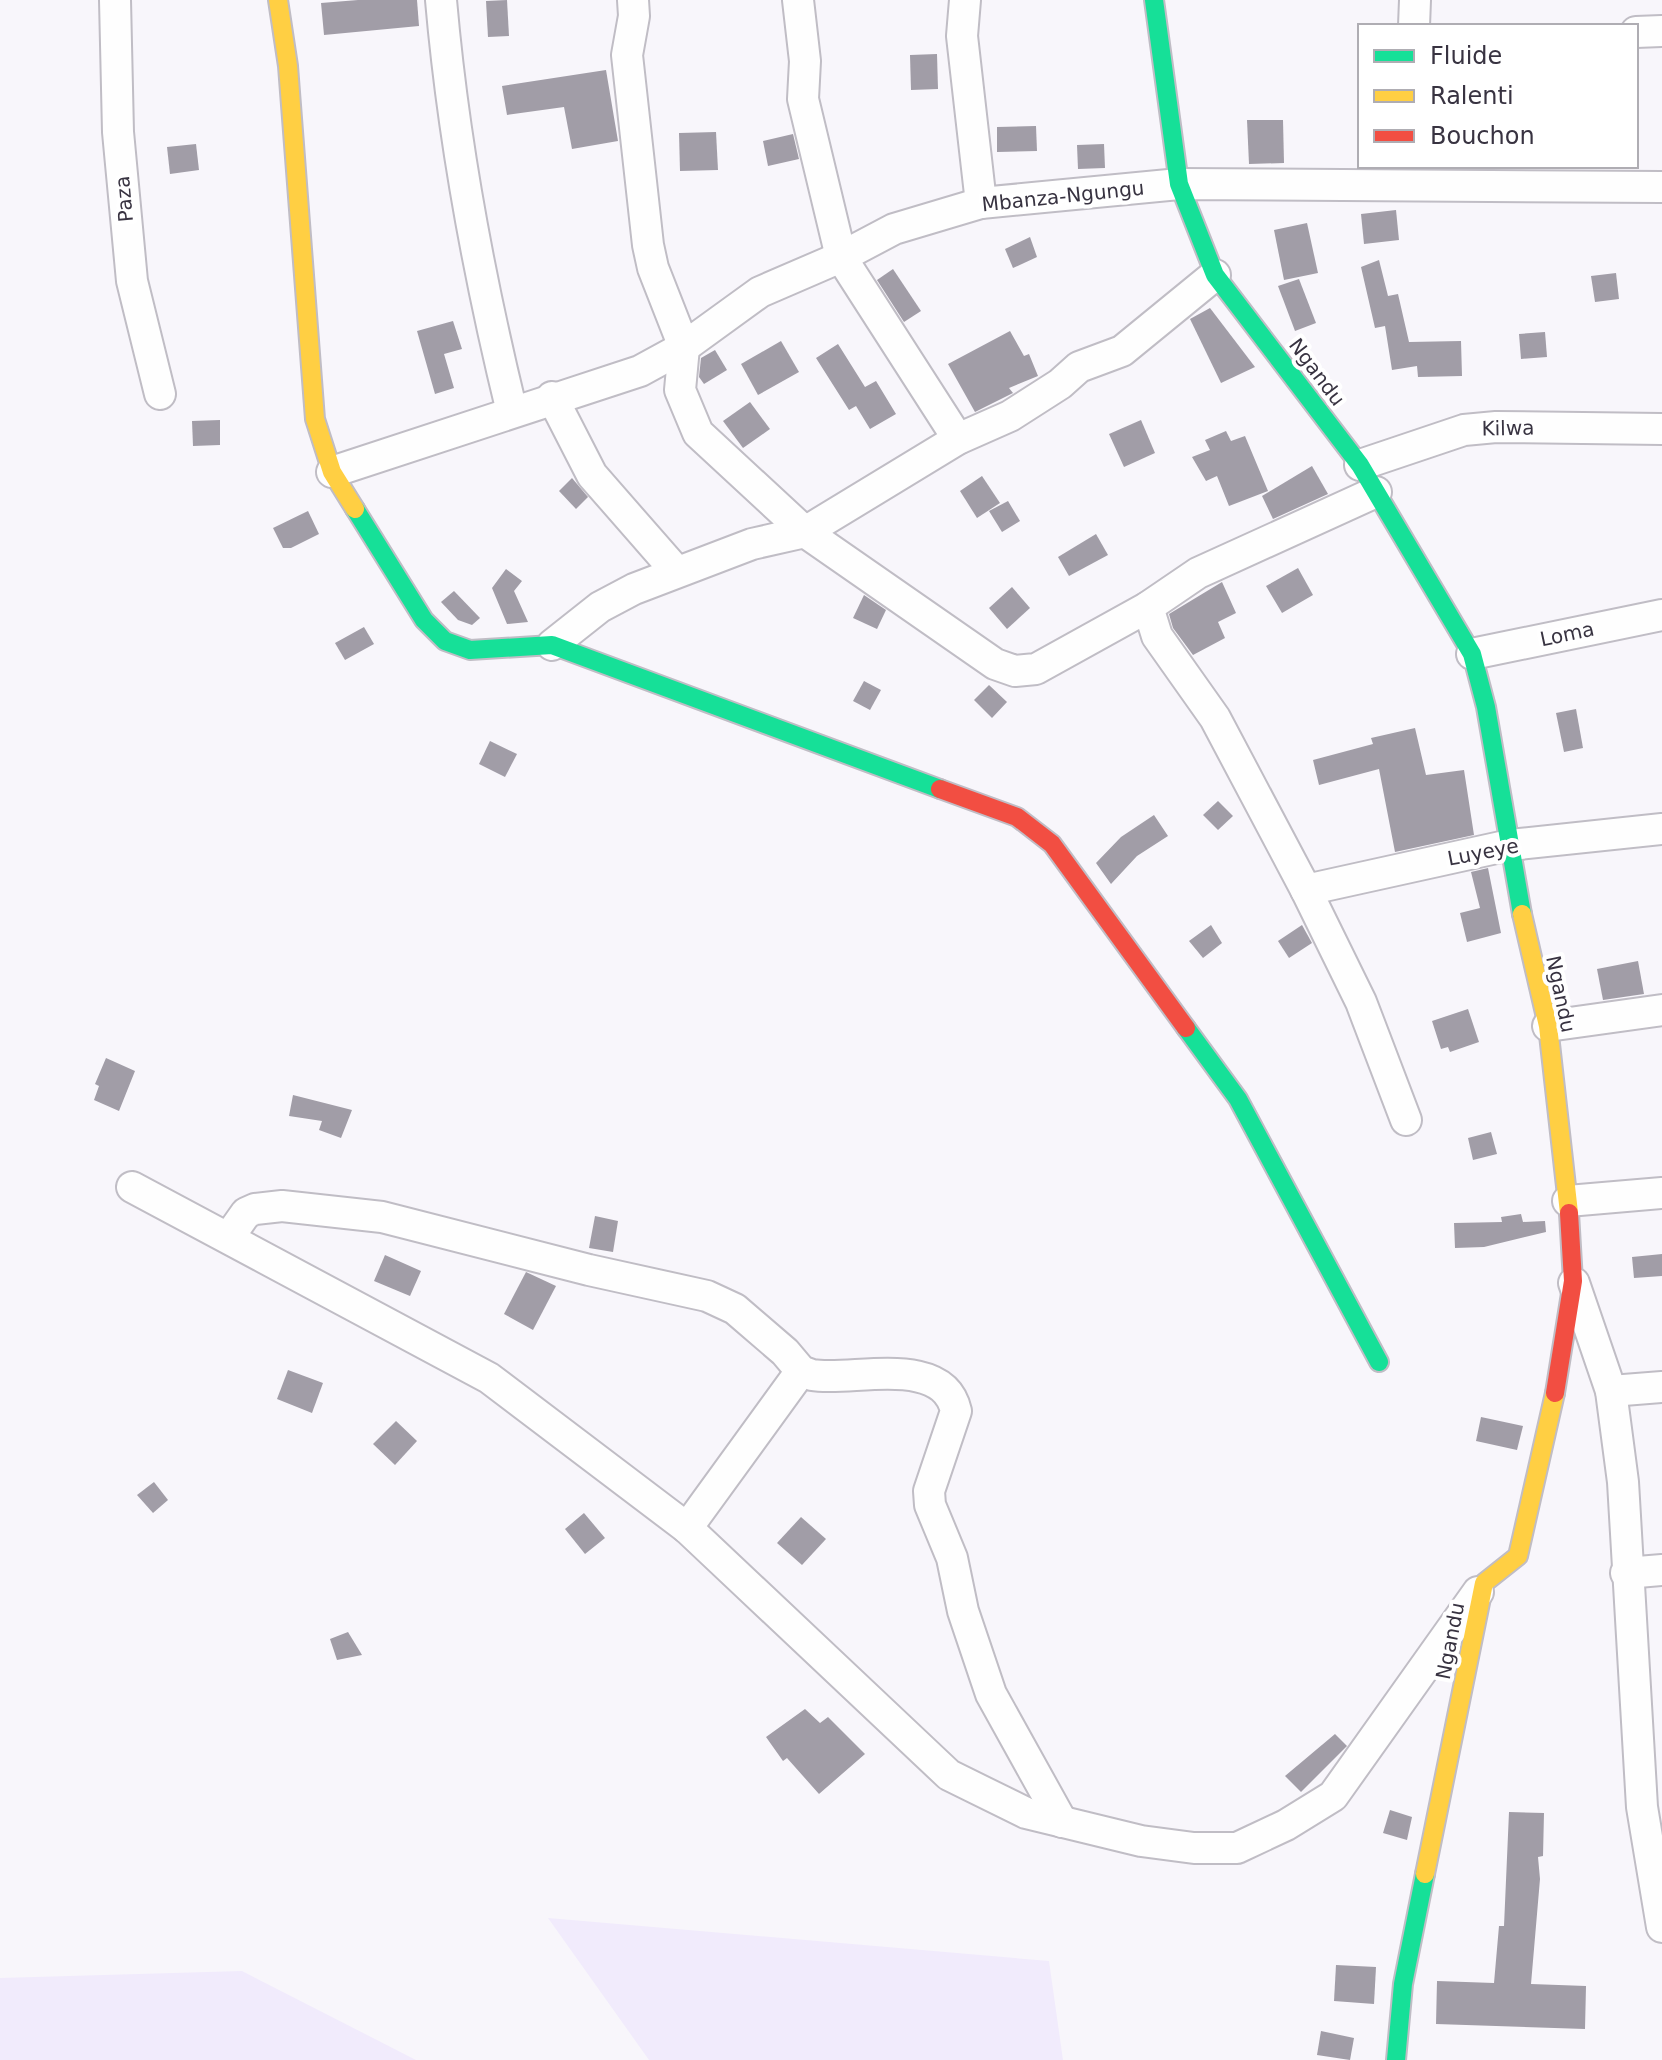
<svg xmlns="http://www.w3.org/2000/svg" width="1662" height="2060" viewBox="0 0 1662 2060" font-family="'DejaVu Sans',sans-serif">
<rect width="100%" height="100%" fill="#f8f6fb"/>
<g fill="#f1ebfc">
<path d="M548 1918 1049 1961 1063 2060H649Z"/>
<path d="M242 1971 416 2060H0V1978Z"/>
</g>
<g fill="#a19da7">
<path d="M358 0H417L419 26 324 35 321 3Z"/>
<path d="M507 0 509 36 488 37 486 1Z"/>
<path d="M937 54 938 89 911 90 910 55Z"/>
<path d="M606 70 618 141 572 149 564 107 507 115 502 86Z"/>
<path d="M1247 120H1283L1284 163 1249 164Z"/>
<path d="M1036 126 1037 151 997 152V127Z"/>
<path d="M716 132 718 170 680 171 679 133Z"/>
<path d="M793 134 799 159 768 166 763 141Z"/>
<path d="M196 144 199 170 170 174 167 147Z"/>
<path d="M1104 144 1105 168 1078 169 1077 145Z"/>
<path d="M1396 210 1399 240 1364 244 1361 214Z"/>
<path d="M1307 223 1318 273 1284 280 1274 230Z"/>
<path d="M1030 237 1037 257 1013 268 1005 249Z"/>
<path d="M1379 260 1388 296 1398 294 1409 342 1461 341 1462 376 1418 377 1417 366 1392 370 1385 326 1375 328 1361 267Z"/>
<path d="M893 269 921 311 904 322 877 280Z"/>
<path d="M1616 273 1619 299 1595 302 1591 276Z"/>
<path d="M1299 279 1316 323 1295 331 1278 286Z"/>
<path d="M1210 308 1255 367 1221 383 1190 319Z"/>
<path d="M453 321 462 349 444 354 454 388 435 394 417 331Z"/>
<path d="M1010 331 1024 356 1029 354 1038 376 1009 388 1013 393 975 412 948 364Z"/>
<path d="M1545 332 1547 357 1521 359 1519 334Z"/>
<path d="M781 341 799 372 758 395 741 364Z"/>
<path d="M838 344 865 387 876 381 896 414 870 429 856 406 849 410 816 358Z"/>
<path d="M715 350 727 370 704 384 699 377 701 358Z"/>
<path d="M750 402 770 429 743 448 723 421Z"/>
<path d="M220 420V445L193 446 192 421Z"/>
<path d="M1141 420 1155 453 1124 467 1109 434Z"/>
<path d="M1226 431 1231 441 1245 436 1268 491 1229 506 1217 476 1206 481 1192 457 1210 450 1205 440Z"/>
<path d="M1312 466 1328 494 1273 519 1262 496Z"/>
<path d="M982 476 1000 503 977 518 960 491Z"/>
<path d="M572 478 588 497 576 509 559 491Z"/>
<path d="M1008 501 1020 521 1002 532 989 511Z"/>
<path d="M308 511 319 534 291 548H283L273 528Z"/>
<path d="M1096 534 1108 555 1069 576 1058 557Z"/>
<path d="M1298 568 1313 595 1282 613 1266 586Z"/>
<path d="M506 569 522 581 514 591 528 622 507 624 492 588Z"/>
<path d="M1222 582 1236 613 1218 622 1225 638 1193 655 1173 628 1169 614Z"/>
<path d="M1012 587 1030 608 1007 629 989 608Z"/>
<path d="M454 591 480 618 472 625 458 620 441 602Z"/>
<path d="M864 595 886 610 877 629 853 618Z"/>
<path d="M364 627 374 644 345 660 335 643Z"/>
<path d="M864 681 881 690 870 710 853 701Z"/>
<path d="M989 685 1007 702 992 718 974 700Z"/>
<path d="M1576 709 1583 748 1564 752 1556 713Z"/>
<path d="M1415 728 1426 775 1464 770 1474 835 1395 852 1379 769 1319 785 1313 760 1373 744 1371 738Z"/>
<path d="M490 741 517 754 505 777 479 764Z"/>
<path d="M1218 801 1233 816 1218 830 1203 815Z"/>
<path d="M1154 815 1168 836 1137 856 1111 884 1096 863 1121 837Z"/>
<path d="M1488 868 1501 933 1467 942 1460 913 1480 908 1471 872Z"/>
<path d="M1211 925 1222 943 1203 958 1189 941Z"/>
<path d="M1302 925 1312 943 1289 958 1278 941Z"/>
<path d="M1638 961 1644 994 1603 1000 1597 969Z"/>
<path d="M1468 1009 1479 1042 1450 1052 1448 1047 1441 1049 1432 1021Z"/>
<path d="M106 1058 135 1071 119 1111 94 1100 99 1086 95 1084Z"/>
<path d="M293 1095 352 1110 341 1138 319 1130 322 1121 289 1116Z"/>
<path d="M1491 1132 1497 1154 1473 1160 1468 1138Z"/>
<path d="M1521 1214 1523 1222 1545 1221 1546 1232 1484 1247 1455 1248 1454 1223 1502 1222 1501 1217Z"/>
<path d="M595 1216 618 1221 613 1252 589 1248Z"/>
<path d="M1662 1254V1276L1634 1278 1632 1257Z"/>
<path d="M385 1255 421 1271 410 1296 374 1281Z"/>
<path d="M526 1272 556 1286 533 1330 504 1314Z"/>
<path d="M288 1370 323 1383 312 1413 277 1399Z"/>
<path d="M1481 1417 1523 1426 1517 1450 1476 1441Z"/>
<path d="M396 1421 417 1441 395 1465 373 1444Z"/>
<path d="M154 1482 168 1500 153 1513 137 1495Z"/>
<path d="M584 1513 605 1538 585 1554 565 1529Z"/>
<path d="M801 1517 826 1539 802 1565 777 1543Z"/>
<path d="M348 1632 362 1655 337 1660 330 1639Z"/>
<path d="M805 1709 820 1723 828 1717 865 1754 819 1794 787 1758 783 1761 766 1737Z"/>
<path d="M1335 1734 1347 1746 1301 1792 1285 1776Z"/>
<path d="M1390 1810 1412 1817 1407 1840 1383 1833Z"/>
<path d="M1509 1812 1544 1813 1543 1856 1538 1857 1540 1879 1531 1984 1586 1986 1585 2029 1436 2024 1437 1981 1494 1983 1499 1926H1504Z"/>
<path d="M1336 1965 1376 1967 1374 2004 1334 2001Z"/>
<path d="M1321 2031 1354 2038 1350 2060 1317 2055Z"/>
</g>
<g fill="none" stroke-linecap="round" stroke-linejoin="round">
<defs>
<g id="street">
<path d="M115 0 118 132 132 281 160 394"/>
<path d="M441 0C453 138 479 277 512 412"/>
<path d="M633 0 634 16 627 55 648 245 653 268 684 347 680 390 698 433 805 532 995 664 1015 671 1036 669 1148 607"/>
<path d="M798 0 805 61 803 99 841 257 958 439"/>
<path d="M965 0 962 36 981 203"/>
<path d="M1414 26 1415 0"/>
<path d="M1636 32 1662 31"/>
<path d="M552 397 592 475 676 571"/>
<path d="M1360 465 1464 430 1496 427 1662 429"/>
<path d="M332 472 640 371 684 347 760 292 841 257 894 229 981 203 1179 184 1662 187"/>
<path d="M1376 492 1198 573 1148 607 1157 636 1215 718 1306 890 1361 1002 1406 1120"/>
<path d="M552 645 600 607 634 589 752 544 805 532 958 439 1010 416 1060 384 1079 367 1122 351 1215 275"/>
<path d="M1472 654 1662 615"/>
<path d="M1306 890 1510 845 1662 829"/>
<path d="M1548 1026 1662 1010"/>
<path d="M132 1187 489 1378 687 1528 949 1775 1026 1813 1141 1841 1194 1848H1237L1286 1825 1333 1796 1478 1592"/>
<path d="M1568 1201 1662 1193"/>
<path d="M229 1237 246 1213 255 1209 282 1206 382 1217 589 1270 707 1296 735 1309 785 1352 801 1371 812 1375C852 1382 943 1353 956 1411L929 1491 930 1505 952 1558 963 1611 991 1694 1062 1822"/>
<path d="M1574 1283 1611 1391 1623 1482 1642 1807 1662 1927"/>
<path d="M1611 1391 1662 1387"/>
<path d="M687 1528 801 1371"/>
<path d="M1626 1573 1662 1570"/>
</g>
<g id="fast">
<path d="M1154 0 1179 184 1215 275 1360 465 1472 654 1486 707 1522 914"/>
<path d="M355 509 424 620 445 641 470 650 552 645 940 789"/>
<path d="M1186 1028 1238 1099 1379 1362"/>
<path d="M1396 2060 1403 1984 1425 1874"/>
</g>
<g id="slow">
<path d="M278 0 288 66 315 419 332 472 355 509"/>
<path d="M1522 914 1548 1026 1569 1213"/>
<path d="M1425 1874 1484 1583 1518 1556 1555 1393"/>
</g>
<g id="jam">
<path d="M940 789 1017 817 1052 844 1186 1028"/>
<path d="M1555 1393 1573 1281 1569 1213"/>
</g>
</defs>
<use href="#street" stroke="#c0bdc5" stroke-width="34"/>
<use href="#fast" stroke="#c0bdc5" stroke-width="22"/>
<use href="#slow" stroke="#c0bdc5" stroke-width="22"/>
<use href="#jam" stroke="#c0bdc5" stroke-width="22"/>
<use href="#street" stroke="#fefefe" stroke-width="30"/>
<use href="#fast" stroke="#16e098" stroke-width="18"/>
<use href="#slow" stroke="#ffcf43" stroke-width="18"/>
<use href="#jam" stroke="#f24e42" stroke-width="18"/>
</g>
<g text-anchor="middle" stroke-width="8" stroke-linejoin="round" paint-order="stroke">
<g font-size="20" fill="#383341" stroke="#fff">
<text transform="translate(1063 196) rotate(-6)" y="7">Mbanza-Ngungu</text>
<text transform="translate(124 199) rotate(-95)" y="7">Paza</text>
<text transform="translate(1317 372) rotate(53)" y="7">Ngandu</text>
<text transform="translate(1508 428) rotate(-1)" y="7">Kilwa</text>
<text transform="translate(1567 634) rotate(-12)" y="7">Loma</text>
<text transform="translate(1483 852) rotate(-11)" y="7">Luyeye</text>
<text transform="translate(1561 994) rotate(78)" y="7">Ngandu</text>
<text transform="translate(1450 1641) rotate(-79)" y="7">Ngandu</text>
</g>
</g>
<rect x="1358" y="24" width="280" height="144" fill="#ffffff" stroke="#afadb3" stroke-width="2"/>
<rect x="1374" y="50" width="40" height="12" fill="#16e098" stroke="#afadb3" stroke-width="2"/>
<text x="1430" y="64" font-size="24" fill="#383341">Fluide</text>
<rect x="1374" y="90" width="40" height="12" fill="#ffcf43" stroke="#afadb3" stroke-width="2"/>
<text x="1430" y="104" font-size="24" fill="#383341">Ralenti</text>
<rect x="1374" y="130" width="40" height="12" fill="#f24e42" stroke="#afadb3" stroke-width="2"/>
<text x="1430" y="144" font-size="24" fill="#383341">Bouchon</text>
</svg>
